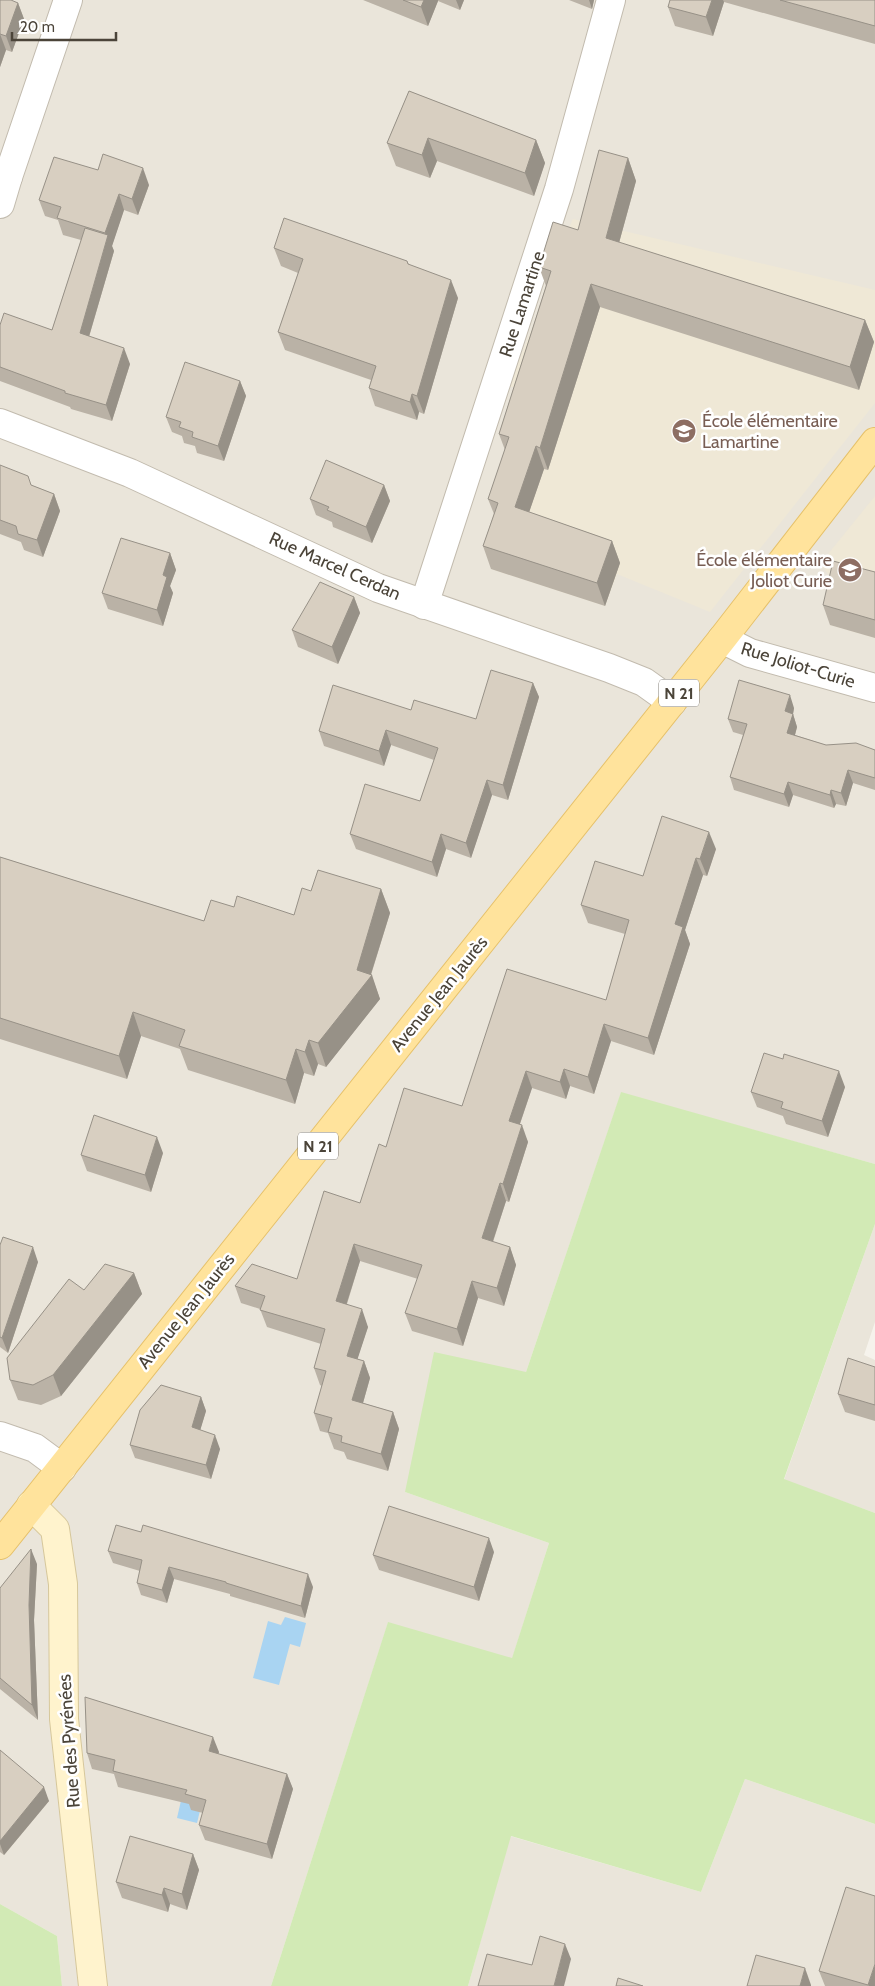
<svg xmlns="http://www.w3.org/2000/svg" width="875" height="1986" viewBox="0 0 875 1986" font-family="Cabin,sans-serif">
<rect width="100%" height="100%" fill="#f6f3ec"/>
<g fill="#eae5da">
<path d="M0 0H875V1164L621 1093 526 1372 405 1492 549 1543 512 1659 388 1623 271 1986H62L57 1936 0 1904Z"/>
<path d="M875 1224V1322L864 1355 875 1360V1513L784 1480Z"/>
<path d="M745 1779 875 1824V1986H468L510 1836 701 1892Z"/>
</g>
<g fill="#efe8d6">
<path d="M573 219 875 290V403L710 612 617 574 605 606 491 569 528 392 509 386 547 290 561 245Z"/>
<path d="M875 496V638L830 625 841 581 835 580 828 574 822 566 824 559Z"/>
</g>
<g fill="#d2eab5">
<path d="M621 1092 875 1164V1224L784 1479 875 1513V1824L745 1779 701 1892 511 1836 468 1986H271L388 1622 512 1658 549 1543 405 1492 434 1352 526 1372Z"/>
<path d="M0 1904 57 1936 62 1986H0Z"/>
</g>
<g fill="#a9d4f2">
<path d="M285 1617 306 1623 300 1647 290 1644 279 1685 253 1678 268 1621 281 1625Z"/>
<path d="M189 1766 207 1782 197 1823 177 1818Z"/>
</g>
<g fill="none" stroke-linecap="round" stroke-linejoin="round">
<defs>
<g id="street">
<path d="M0 175 8 177 0 204"/>
<path d="M8 177 68 0"/>
<path d="M0 423 130 473 378 588 609 668 644 682 672 702"/>
<path d="M424 605 559 189 611 0"/>
<path d="M722 639 750 653 875 688"/>
<path d="M0 1436 35 1448 62 1468"/>
</g>
<path id="secondary" d="M31 1505 55 1529 63 1584 64 1719 93 1986"/>
<path id="primary" d="M0 1545 722 639 875 442"/>
</defs>
<use href="#street" stroke="#c2bbae" stroke-width="30"/>
<use href="#secondary" stroke="#d6c79b" stroke-width="30"/>
<use href="#primary" stroke="#e6c16a" stroke-width="30"/>
<use href="#street" stroke="#fff" stroke-width="28"/>
<use href="#secondary" stroke="#fff3cd" stroke-width="28"/>
<use href="#primary" stroke="#ffe39c" stroke-width="28"/>
</g>
<g fill="#bab2a6">
<path d="M0 0 18 3 24 19 12 52 6 50 0 67Z"/>
<path d="M363 0H464L460 10 438 1 428 26Z"/>
<path d="M569 0H594L592 9Z"/>
<path d="M670 0H875V44L724 2 713 36 675 26 668 7Z"/>
<path d="M409 91 536 140 545 163 534 196 437 161 430 178 396 166 387 143Z"/>
<path d="M628 158 636 181 619 243 865 320 874 342 859 390 600 307 548 470 544 469 529 512 612 541 620 563 605 606 491 569 483 546 494 514 488 499 505 450 499 434 546 286 539 267 578 230Z"/>
<path d="M98 170 149 185 138 215 124 210 112 246 114 251 89 337 130 364 112 421 71 409 70 407 0 381V325L52 330 81 240 63 235 58 220 45 216 39 200Z"/>
<path d="M274 248 407 261 409 265 458 298 424 414 419 412 417 420 375 406 369 388 371 380 285 350 278 332 298 273 281 266Z"/>
<path d="M240 381 246 396 224 461 197 453 195 446 184 443 182 436 172 432 166 417Z"/>
<path d="M0 465 31 485 54 494 60 511 43 557 24 550 21 542 0 534Z"/>
<path d="M384 485 390 501 372 543 333 527 332 522 316 515 310 499Z"/>
<path d="M170 553 176 570 170 586 173 593 163 626 108 609 102 593Z"/>
<path d="M875 572V638L830 625 823 605Z"/>
<path d="M354 597 360 613 338 664 298 647 292 630Z"/>
<path d="M533 683 539 697 508 800 492 795 471 858 446 849 437 877 356 849 350 834 420 801 434 760 391 745 384 766 324 746 319 731 411 710 476 719Z"/>
<path d="M794 708 793 714 797 727 795 735 826 745 875 750V790L853 783 846 806 836 804 834 808 793 795 789 807 734 790 730 777 743 735 733 732 728 719Z"/>
<path d="M716 849 707 876 703 875 685 930 690 944 654 1055 611 1041 594 1094 570 1086 566 1099 532 1088 520 1124 528 1142 509 1202 506 1201 493 1242 510 1247 516 1265 504 1306 478 1298 463 1346 412 1331 405 1313 418 1279 360 1261 347 1304 368 1327 357 1359 364 1361 370 1378 363 1403 393 1412 399 1429 388 1471 347 1459 344 1452 334 1449 328 1433 320 1431 314 1413 322 1386 320 1385 314 1368 321 1344 267 1327 260 1309 241 1303 235 1286 297 1279 360 1203 386 1147 462 1106 606 1000 625 934 588 923 581 905 643 876Z"/>
<path d="M0 857 204 921 234 907 294 915 311 891 381 889 390 913 371 975 380 999 326 1067 318 1064 314 1076 304 1073 295 1104 188 1070 180 1049 141 1036 127 1079 0 1039Z"/>
<path d="M783 1059 845 1087 828 1137 786 1124 783 1116 757 1107 751 1092Z"/>
<path d="M163 1153 151 1192 87 1171 81 1155Z"/>
<path d="M0 1245 38 1262 8 1353 0 1347Z"/>
<path d="M134 1273 142 1294 61 1396 41 1405 18 1400 10 1380 84 1290Z"/>
<path d="M875 1367V1421L845 1412 838 1394Z"/>
<path d="M201 1397 206 1411 200 1430 220 1449 211 1479 135 1458 130 1445Z"/>
<path d="M108 1551 313 1587 305 1618 230 1596V1594L174 1579 167 1603 141 1595 137 1583 140 1571 113 1563Z"/>
<path d="M494 1552 479 1601 379 1570 373 1555Z"/>
<path d="M37 1564 34 1620 38 1720 0 1689V1588Z"/>
<path d="M0 1750 49 1801 4 1855 0 1852Z"/>
<path d="M219 1752 218 1754 287 1774 293 1789 272 1859 205 1840 199 1825 203 1813 191 1810 189 1804 118 1787 114 1774 92 1769 87 1753Z"/>
<path d="M193 1854 199 1870 187 1910 170 1904 168 1912 122 1898 116 1882Z"/>
<path d="M819 1971 875 1986H825Z"/>
</g>
<g fill="#979187">
<path d="M424 0H438V1L428 26 421 7Z"/>
<path d="M456 0H464L460 10Z"/>
<path d="M589 0H594L592 9Z"/>
<path d="M712 0H723L724 2 713 36 706 17Z"/>
<path d="M18 3 24 19 12 52 6 36Z"/>
<path d="M0 34 6 50 0 67Z"/>
<path d="M428 138 437 161 430 178 422 155Z"/>
<path d="M536 140 545 163 534 196 525 173Z"/>
<path d="M628 158 636 181 614 261 606 238Z"/>
<path d="M143 168 149 185 138 215 132 199Z"/>
<path d="M119 194 124 210 112 246 114 251 85 350 80 333 107 239 105 233Z"/>
<path d="M451 280 458 298 424 414 417 396Z"/>
<path d="M591 284 600 307 548 470 540 448Z"/>
<path d="M865 320 874 342 859 390 850 367Z"/>
<path d="M124 348 130 364 112 421 106 405Z"/>
<path d="M240 381 246 396 224 461 218 446Z"/>
<path d="M412 394 419 412 417 420 410 402Z"/>
<path d="M536 446 544 469 523 530 515 507Z"/>
<path d="M384 485 390 501 372 543 366 527Z"/>
<path d="M54 494 60 511 43 557 37 540Z"/>
<path d="M612 541 620 563 605 606 597 583Z"/>
<path d="M170 553 176 570 170 586 173 593 163 626 157 610 163 575Z"/>
<path d="M354 597 360 613 338 664 332 647Z"/>
<path d="M533 683 539 697 508 800 503 785Z"/>
<path d="M790 695 794 708 793 714 797 727 792 746 787 733 785 711Z"/>
<path d="M386 730 391 745 384 766 379 751Z"/>
<path d="M848 770 853 783 846 806 841 793Z"/>
<path d="M487 780 492 795 471 858 466 843Z"/>
<path d="M788 782 793 795 789 807 784 794Z"/>
<path d="M831 790 836 804 834 808 830 795Z"/>
<path d="M709 832 716 849 707 876 700 859Z"/>
<path d="M441 834 446 849 437 877 432 862Z"/>
<path d="M696 858 703 875 685 930 690 944 654 1055 648 1038 675 924Z"/>
<path d="M381 889 390 913 370 977 372 975 380 999 326 1067 318 1043 357 970Z"/>
<path d="M133 1012 141 1036 127 1079 119 1056Z"/>
<path d="M604 1024 611 1041 594 1094 588 1077Z"/>
<path d="M309 1040 318 1064 314 1076 305 1052Z"/>
<path d="M296 1049 304 1073 295 1104 286 1080Z"/>
<path d="M564 1069 570 1086 566 1099 560 1082Z"/>
<path d="M526 1071 532 1088 515 1138 509 1121Z"/>
<path d="M839 1071 845 1087 828 1137 822 1121Z"/>
<path d="M522 1125 528 1142 509 1202 503 1184Z"/>
<path d="M157 1137 163 1153 151 1192 145 1175Z"/>
<path d="M500 1183 506 1201 488 1256 482 1238Z"/>
<path d="M354 1244 360 1261 342 1318 336 1301Z"/>
<path d="M33 1247 38 1262 8 1353 2 1338Z"/>
<path d="M510 1247 516 1265 504 1306 497 1288Z"/>
<path d="M134 1273 142 1294 61 1396 53 1375Z"/>
<path d="M472 1281 478 1298 463 1346 457 1329Z"/>
<path d="M362 1309 368 1327 353 1373 347 1356Z"/>
<path d="M364 1361 370 1378 359 1417 352 1400Z"/>
<path d="M201 1397 206 1411 197 1441 192 1427Z"/>
<path d="M393 1412 399 1429 388 1471 381 1454Z"/>
<path d="M215 1435 220 1449 211 1479 206 1465Z"/>
<path d="M489 1538 494 1552 479 1601 474 1587Z"/>
<path d="M31 1549 37 1564 34 1620 38 1720 32 1705 29 1605Z"/>
<path d="M169 1567 174 1579 167 1603 162 1590Z"/>
<path d="M308 1574 313 1587 305 1618 301 1606Z"/>
<path d="M213 1737 219 1752 214 1767 209 1751Z"/>
<path d="M287 1774 293 1789 272 1859 267 1844Z"/>
<path d="M44 1787 49 1801 4 1855 0 1844V1841Z"/>
<path d="M193 1854 199 1870 187 1910 182 1894Z"/>
<path d="M164 1888 170 1904 168 1912 162 1895Z"/>
<path d="M565 1944 571 1959 564 1986H554Z"/>
<path d="M875 1964V1986H869L868 1985Z"/>
<path d="M805 1968 811 1985V1986H800Z"/>
</g>
<g fill="#d8cfc1" stroke="#979187">
<path d="M0 0H11L18 3 6 36 0 34Z"/>
<path d="M403 0H424L421 7Z"/>
<path d="M670 0H712L706 17 668 7Z"/>
<path d="M780 0H875V26Z"/>
<path d="M409 91 536 140 525 173 428 138 422 155 387 143Z"/>
<path d="M599 150 628 158 606 238 865 320 850 367 591 284 540 448 536 446 515 507 612 541 597 583 483 546 498 503 488 499 509 437 499 434 551 271 539 267 553 222 578 230Z"/>
<path d="M103 154 143 168 132 199 119 194 105 233 57 218 61 207 39 200 54 157 98 170Z"/>
<path d="M284 218 407 261 408 264 451 280 417 396 412 394 410 402 369 388 376 366 278 332 303 259 274 248Z"/>
<path d="M85 228 108 235 80 333 124 348 106 405 65 393V391L0 367V325L4 313 52 330Z"/>
<path d="M185 362 240 381 218 446 192 437 193 432 179 427 181 422 166 417Z"/>
<path d="M326 460 384 485 366 527 327 510 329 507 310 499Z"/>
<path d="M0 465 28 476 31 485 54 494 37 540 18 534 16 526 0 520Z"/>
<path d="M121 538 170 553 163 575 167 577 157 610 102 593Z"/>
<path d="M833 561 875 572V620L823 605Z"/>
<path d="M320 582 354 597 332 647 292 630Z"/>
<path d="M491 670 533 683 503 785 487 780 466 843 441 834 432 862 350 834 365 784 420 801 438 748 386 730 379 751 319 731 333 685 411 710 414 700 476 719Z"/>
<path d="M739 680 790 695 785 711 793 714 787 733 826 745 856 743 875 750V778L848 770 841 793 831 790 830 795 788 782 784 794 730 777 747 724 728 719Z"/>
<path d="M662 816 709 832 700 859 696 858 675 924 683 927 648 1038 604 1024 588 1077 564 1069 560 1082 526 1071 509 1121 522 1125 503 1184 500 1183 482 1238 510 1247 497 1288 472 1281 457 1329 405 1313 422 1265 354 1244 336 1301 362 1309 347 1356 364 1361 352 1400 393 1412 381 1454 341 1442 342 1436 328 1432 332 1418 314 1413 326 1371 314 1368 325 1329 260 1310 265 1296 235 1286 252 1264 297 1279 324 1191 360 1203 379 1144 386 1147 404 1088 462 1106 507 969 606 1000 629 920 581 905 595 861 643 876Z"/>
<path d="M0 857 204 921 211 900 234 907 237 896 294 915 302 888 311 891 318 870 381 889 357 970 372 975 318 1043 309 1040 305 1052 296 1049 286 1080 179 1046 185 1030 133 1012 119 1056 0 1018Z"/>
<path d="M764 1053 783 1059 784 1054 839 1071 822 1121 781 1108 783 1102 751 1092Z"/>
<path d="M94 1115 157 1137 145 1175 81 1155Z"/>
<path d="M3 1237 33 1247 2 1338 0 1337V1245Z"/>
<path d="M105 1264 134 1273 53 1375 33 1385 10 1380 7 1358 69 1279 84 1290Z"/>
<path d="M848 1358 875 1367V1405L838 1394Z"/>
<path d="M161 1385 201 1397 192 1427 215 1435 206 1465 130 1445 140 1410Z"/>
<path d="M389 1506 489 1538 474 1587 373 1555Z"/>
<path d="M116 1525 141 1532 143 1525 308 1574 301 1606 226 1583V1582L169 1567 162 1590 137 1583 142 1560 108 1551Z"/>
<path d="M31 1549 29 1605 32 1705 0 1678V1588Z"/>
<path d="M85 1697 213 1737 209 1751 287 1774 267 1844 199 1825 206 1800 185 1794 187 1790 113 1771 115 1760 87 1753Z"/>
<path d="M0 1750 44 1787 0 1841Z"/>
<path d="M130 1836 193 1854 182 1894 164 1888 162 1895 116 1882Z"/>
<path d="M846 1887 875 1896V1964L868 1985 819 1971Z"/>
<path d="M540 1936 565 1944 554 1986H478L487 1954 532 1965Z"/>
<path d="M756 1955 805 1968 800 1986H747Z"/>
<path d="M618 1978 643 1986H616Z"/>
</g>
<defs>
<symbol id="school-disc" viewBox="-11 -11 22 22"><circle r="9.5" fill="#8d6e63" stroke="#fff"/><path d="M0-5L7-2L0 1L-7-2ZM-4 1L0 2.5L4 1V4Q0 6-4 4Z" fill="#fff"/></symbol>
</defs>
<g fill-rule="evenodd">
<use href="#school-disc" x="670" y="417" width="28" height="28"/>
<use href="#school-disc" x="836" y="556" width="28" height="28"/>
</g>
<g text-anchor="middle" stroke-width="5" stroke-linejoin="round" paint-order="stroke">
<g fill="#fff" stroke="#817c74" stroke-width="1">
<rect x="659" y="679.5" width="40" height="27" rx="4"/>
<rect x="298" y="1132.5" width="40" height="27" rx="4"/>
</g>
<g font-size="16" font-weight="bold" fill="#4b4439">
<text x="679" y="699">N 21</text>
<text x="318" y="1152">N 21</text>
</g>
<g font-size="18" fill="#4b4439" stroke="#fff">
<text transform="translate(522 304) rotate(-72)" y="6">Rue Lamartine</text>
<text transform="translate(335 566) rotate(24)" y="6">Rue Marcel Cerdan</text>
<text transform="translate(798 665) rotate(17)" y="6">Rue Joliot-Curie</text>
<text transform="translate(439 994) rotate(-51)" y="6">Avenue Jean Jaurès</text>
<text transform="translate(186 1311) rotate(-51)" y="6">Avenue Jean Jaurès</text>
<text transform="translate(69 1741) rotate(-94)" y="6">Rue des Pyrénées</text>
</g>
<g font-size="18" fill="#785e54" stroke="#fff" text-anchor="start">
<text x="702" y="427">École élémentaire<tspan x="702" dy="21">Lamartine</tspan></text>
<text x="832" y="566" text-anchor="end">École élémentaire<tspan x="832" dy="21">Joliot Curie</tspan></text>
</g>
</g>
<path d="M12 32v8h104v-8" fill="none" stroke="#4b4439" stroke-width="2.5"/>
<text x="20" y="32" font-size="15" fill="#4b4439" stroke="#ffffff" stroke-width="4" paint-order="stroke">20 m</text>
</svg>
